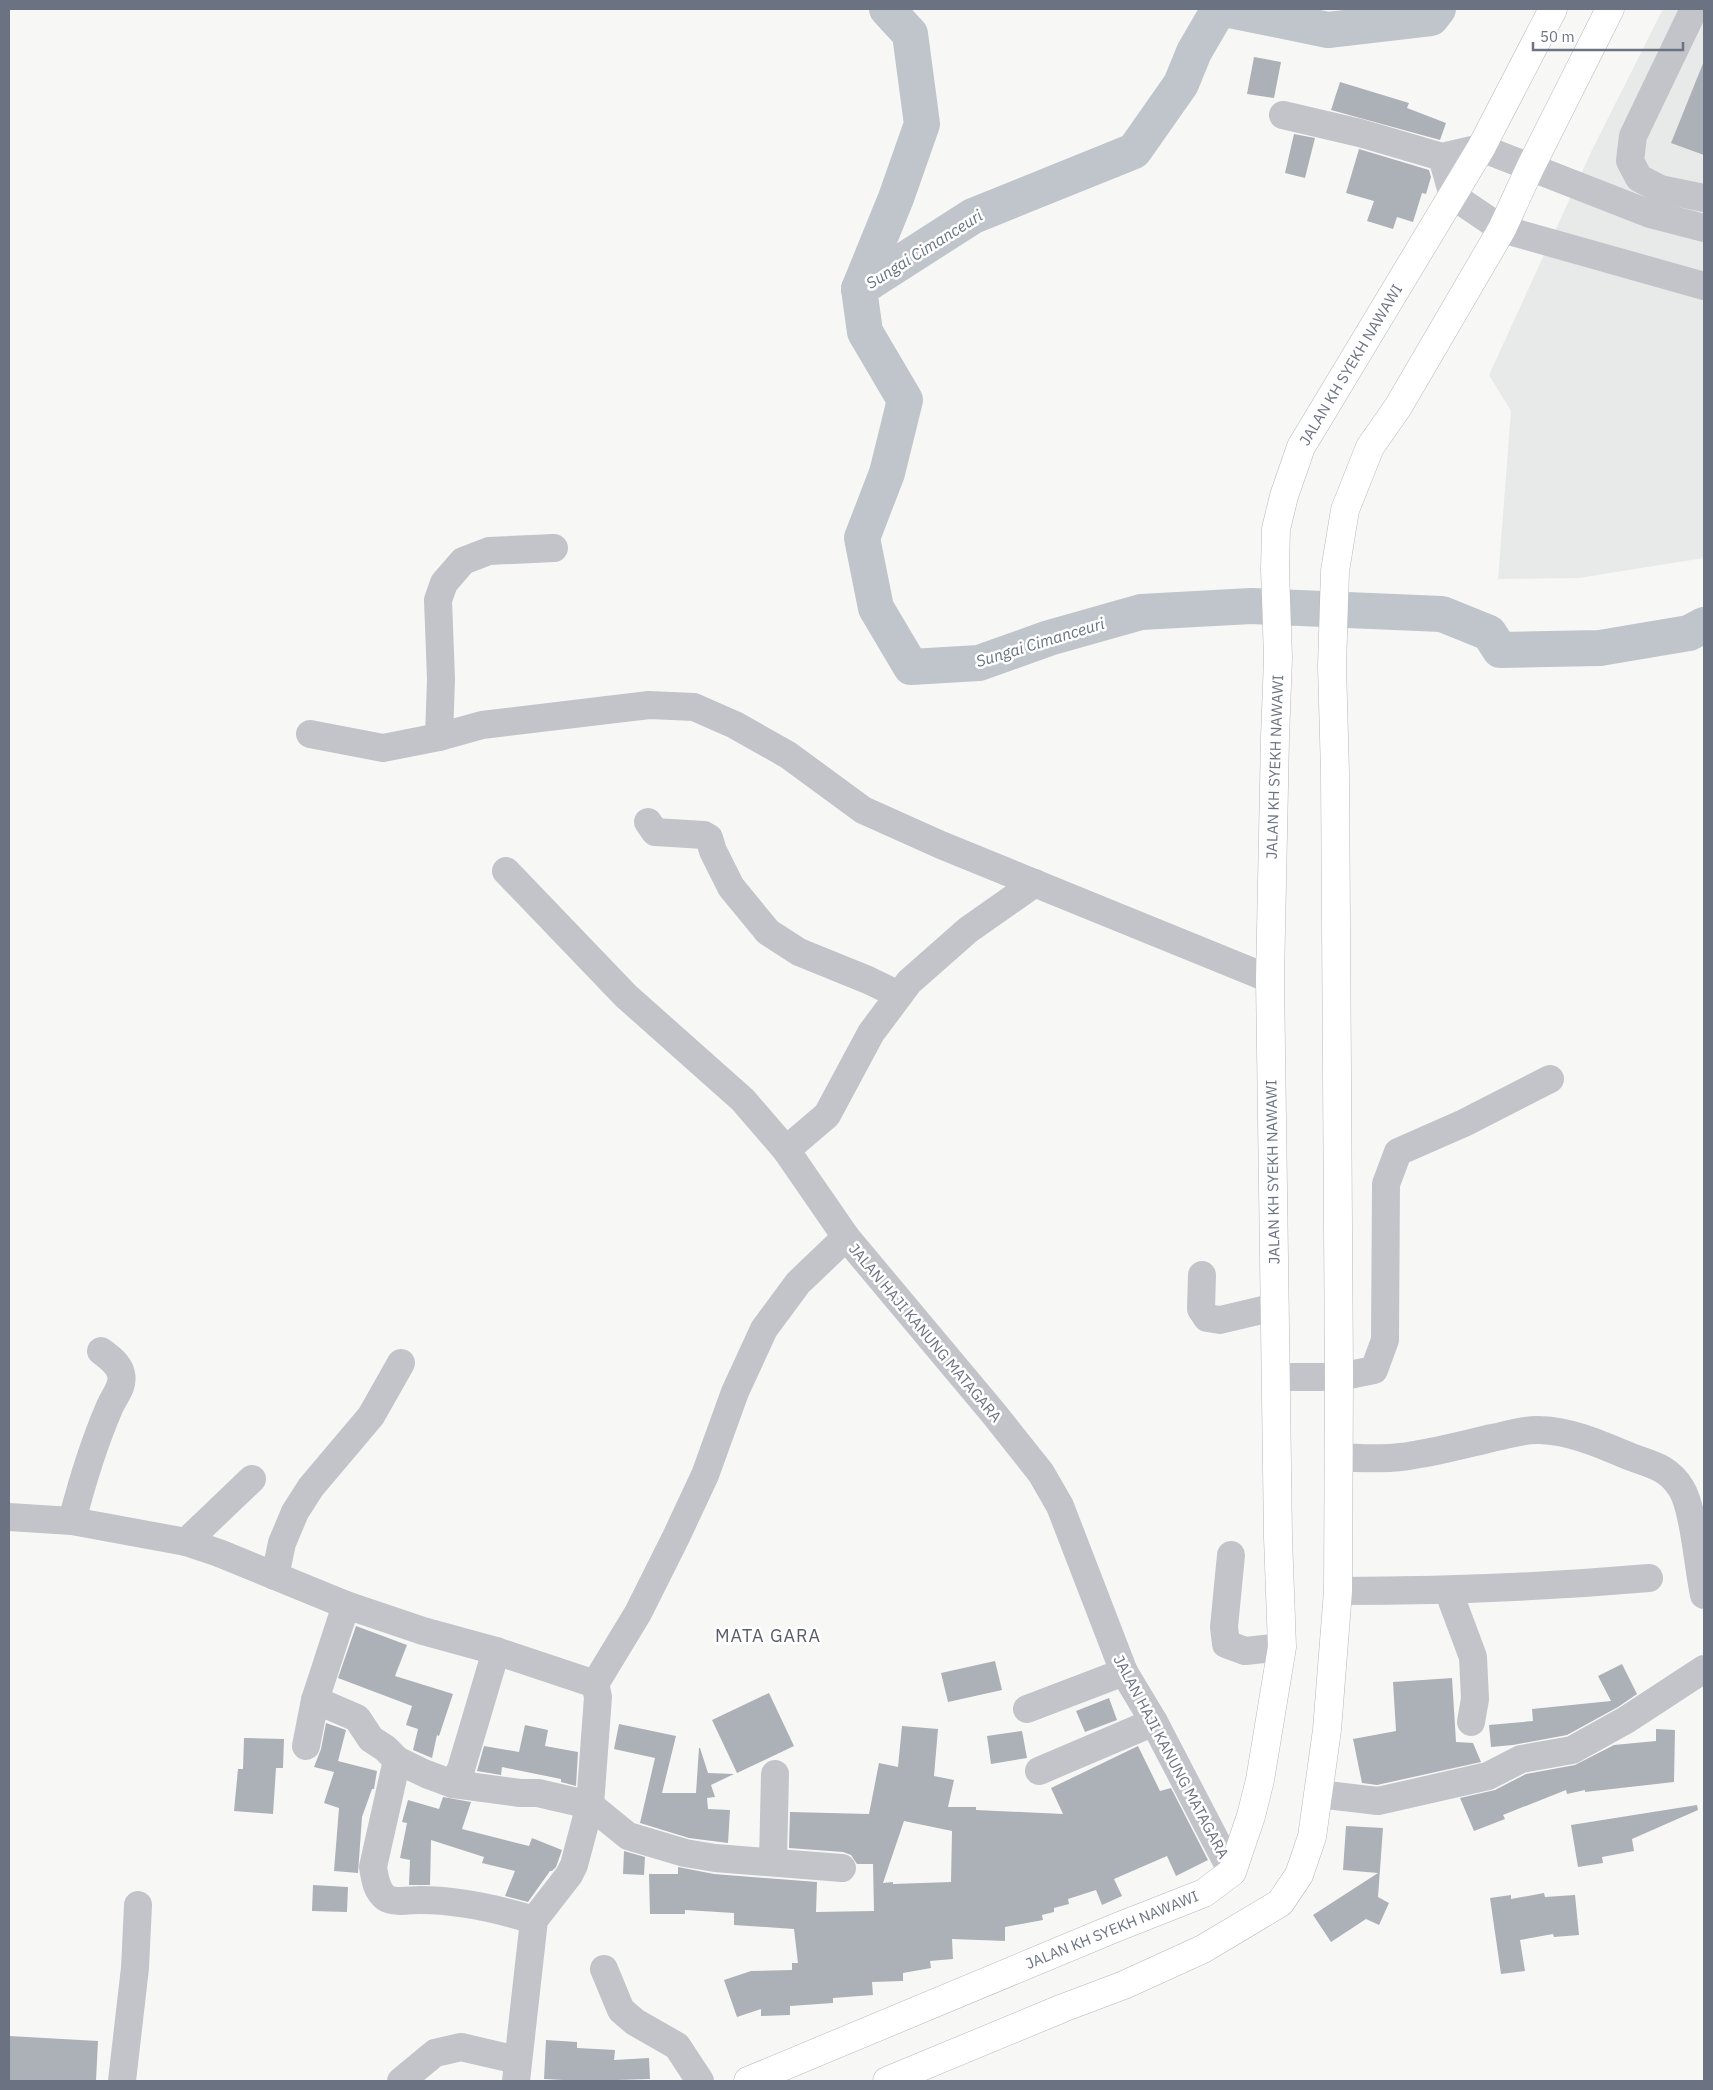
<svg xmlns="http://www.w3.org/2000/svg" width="1713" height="2090" viewBox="0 0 1713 2090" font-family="'IBM Plex Sans',sans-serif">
<rect width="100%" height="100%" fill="#f7f8f6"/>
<path fill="#e8e9e9" d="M1663 9H1704V558L1579 578 1498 579 1511 411 1489 375 1592 150Z"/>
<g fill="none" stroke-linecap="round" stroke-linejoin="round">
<g stroke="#bfc5cb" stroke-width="36">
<path d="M1219 9 1194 52 1181 84 1134 151 973 216 859 289 865 332 905 400 887 473 862 538 876 608 911 667 979 663 1049 638 1141 612 1251 606 1442 614 1489 633 1500 650 1600 648 1689 633 1704 625"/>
<path d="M1225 9 1328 30 1431 18 1438 9"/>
<path d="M859 289 896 198 922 124 910 34 887 9"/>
</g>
</g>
<g fill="#acb0b7" fill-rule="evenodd">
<path d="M1254 57 1281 62 1274 98 1247 94Z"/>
<path d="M1704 61V155L1671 143Z"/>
<path d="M1340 82 1409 103 1407 108 1446 123 1440 140 1331 110Z"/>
<path d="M1294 134 1315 138 1305 178 1285 173Z"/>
<path d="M1359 149 1429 170 1431 177 1426 194 1422 193 1413 222 1397 217 1393 229 1367 221 1374 201 1346 193Z"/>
<path d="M356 1626 407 1645 395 1676 453 1694 439 1736 437 1735 432 1758 413 1750 418 1729 406 1725 412 1706 338 1678Z"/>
<path d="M995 1661 1002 1690 948 1702 941 1673Z"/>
<path d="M1622 1664 1637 1694 1618 1707 1567 1735 1513 1745 1491 1747 1489 1725 1533 1721 1532 1709 1611 1701 1598 1676Z"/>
<path d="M1452 1678 1456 1742 1473 1743 1481 1762 1377 1785 1362 1783 1353 1739 1396 1731 1393 1682Z"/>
<path d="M769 1693 794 1746 737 1773 712 1720Z"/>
<path d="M1109 1698 1117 1720 1085 1732 1076 1711Z"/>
<path d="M326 1723 346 1730 338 1761 377 1771 374 1789H372L362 1817 358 1873 334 1871 339 1808 324 1803 334 1772 314 1767 321 1749Z"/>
<path d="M619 1724 676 1736 662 1793H696L699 1748H700L708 1773 734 1774 711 1785 715 1797 707 1798 708 1809 730 1810 728 1843 689 1838 640 1823 655 1758 614 1749Z"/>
<path d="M525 1725 548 1730 545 1746 578 1752 576 1786 561 1782V1779L502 1767 501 1775 477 1771 484 1746 519 1752Z"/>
<path d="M902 1726 938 1729 934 1776 954 1780 948 1807H976V1810L1063 1814 1051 1788 1138 1746 1160 1791 1171 1788 1208 1860 1176 1876 1167 1856 1114 1879 1122 1896 1102 1905 1096 1890 1068 1899 1069 1904 1054 1908V1912L1042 1915 1043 1920 1005 1927V1941L952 1939 953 1959 930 1961 931 1968 903 1973V1981L872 1982 873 1995 833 1998V2003L790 2006V2015L761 2016V2009L737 2017 724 1980 751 1971 792 1970V1963H798L794 1929 734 1925V1913L685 1910V1914H650L649 1874H678V1867L714 1874 817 1882 816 1912 874 1911 873 1864H857L851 1855 843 1852 789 1848 790 1812 869 1814 879 1763 898 1767ZM904 1821 952 1831 951 1882 893 1884V1882L883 1883Z"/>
<path d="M1656 1729 1675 1730 1674 1782 1585 1792V1790L1567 1794 1566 1790 1503 1815 1505 1819 1474 1831 1460 1798 1495 1790 1526 1774 1575 1765 1614 1745 1656 1741Z"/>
<path d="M1022 1731 1027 1758 991 1764 987 1736Z"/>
<path d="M244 1738 284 1739 283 1768H276L273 1814 234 1811 238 1769H243Z"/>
<path d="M443 1797 471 1802 462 1829 529 1846 532 1838 562 1850 556 1867 552 1871H550L528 1902 505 1896 515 1871 482 1863 484 1857 431 1840 430 1885H409L410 1860 400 1858 407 1823 402 1822 408 1800 439 1809Z"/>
<path d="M1697 1805 1698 1810 1632 1839 1634 1851 1602 1857 1603 1863 1578 1867 1571 1825Z"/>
<path d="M1346 1826 1383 1828 1378 1897 1389 1903 1379 1925 1366 1919 1331 1942 1313 1915 1378 1873 1343 1870Z"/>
<path d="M624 1851 645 1857 644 1875 623 1874Z"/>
<path d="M313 1885 348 1887 347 1912 312 1911Z"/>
<path d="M1544 1893 1545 1897 1575 1895 1579 1935 1554 1937 1553 1934 1520 1940 1525 1971 1501 1974 1490 1898 1511 1895V1899Z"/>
<path d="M9 2036 98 2041 96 2081H9Z"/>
<path d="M546 2040 577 2042V2048L615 2050 614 2060 649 2058 650 2079 584 2081 544 2079Z"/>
</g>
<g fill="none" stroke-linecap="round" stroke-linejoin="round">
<defs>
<g id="major">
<path d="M748 2081 1115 1928 1204 1893 1232 1872 1251 1816 1260 1780 1282 1647 1278 1537 1270 979 1275 738 1278 658 1275 569 1276 529 1284 496 1301 447 1481 148 1553 9"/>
<path d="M887 2081 1063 2008 1124 1985 1203 1949 1280 1903 1299 1875 1312 1837 1327 1730 1338 1591 1339 1377 1335 772 1332 666 1335 571 1345 510 1370 447 1398 407 1502 229 1530 168 1610 9"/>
</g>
</defs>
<use href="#major" stroke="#b6b8bd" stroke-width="29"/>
<g stroke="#c2c4c9" stroke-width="28">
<path d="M1694 9 1633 136 1630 161 1639 178 1660 189 1704 198"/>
<path d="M1283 115 1360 133 1442 157 1481 148 1650 214 1704 228"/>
<path d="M1442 157 1453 196 1502 229 1704 286"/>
<path d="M310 734 383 748 439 737 482 725 649 705 694 707 735 725 788 755 863 810 941 845 1270 979"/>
<path d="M439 737 441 679 438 600 444 583 463 561 489 551 554 548"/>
<path d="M648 822 655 832 704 835 709 838 713 851 731 887 768 932 799 952 868 980 899 995"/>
<path d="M506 871 626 996 743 1100 786 1150 846 1237 995 1415 1041 1473 1060 1506 1124 1672 1154 1722 1232 1872"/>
<path d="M786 1150 827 1115 871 1033 909 982 968 930 1035 883"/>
<path d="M1202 1275 1201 1309 1207 1318 1220 1320 1275 1307"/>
<path d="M1277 1377H1339L1374 1370 1385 1340 1386 1184 1398 1152 1464 1123 1550 1079"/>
<path d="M1338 1457C1363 1458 1389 1460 1414 1455 1440 1451 1466 1444 1492 1438 1508 1435 1523 1429 1540 1430 1572 1431 1602 1445 1631 1457 1652 1465 1668 1467 1681 1488 1694 1508 1698 1568 1704 1595"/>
<path d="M9 1517 72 1521 186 1542 219 1553 346 1605 423 1631 496 1651 595 1684 598 1697 590 1805 574 1865 569 1875 534 1920 516 2081"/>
<path d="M72 1521C82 1482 94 1443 110 1406 115 1395 124 1386 121 1374 119 1364 109 1357 101 1351"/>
<path d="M186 1542 252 1479"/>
<path d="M1231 1555 1224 1627 1226 1644 1245 1651 1282 1647"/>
<path d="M275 1576 282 1543 295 1512 311 1487 371 1416 401 1363"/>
<path d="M1448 1590 1473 1657 1475 1699 1471 1722"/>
<path d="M1338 1591C1442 1591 1545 1587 1649 1578"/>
<path d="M595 1684 638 1613 676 1537 705 1475 735 1392 764 1329 798 1283 846 1237"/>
<path d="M315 1700 357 1718 371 1739 385 1748 397 1760 373 1867C375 1878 376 1891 386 1898 394 1903 411 1900 420 1900 459 1900 498 1909 534 1920"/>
<path d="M1027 1709 1124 1672"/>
<path d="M306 1746 315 1700 346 1605"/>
<path d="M397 1760 426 1774 453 1784 461 1769 496 1651"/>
<path d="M1039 1771 1154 1722"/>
<path d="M453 1784 520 1793H538L590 1805 628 1836 685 1853 715 1858 842 1868"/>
<path d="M1318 1794 1378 1801 1488 1776 1521 1759 1572 1750 1626 1720 1704 1669"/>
<path d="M773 1861 775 1774"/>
<path d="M604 1969 621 2010 635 2022 677 2046 700 2081"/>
<path d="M122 2081 135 1968 138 1905"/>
<path d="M401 2081 435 2053 461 2047 517 2060"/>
</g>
<use href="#major" stroke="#fff" stroke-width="28"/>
</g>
<g text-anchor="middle" stroke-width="5" stroke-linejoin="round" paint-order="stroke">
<g font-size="15" fill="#6b7383" stroke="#fff">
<text transform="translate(1351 365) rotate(-59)" y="5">JALAN KH SYEKH NAWAWI</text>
<text transform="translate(1275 767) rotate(-88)" y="5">JALAN KH SYEKH NAWAWI</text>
<text transform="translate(1273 1172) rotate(-91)" y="5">JALAN KH SYEKH NAWAWI</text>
<text transform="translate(925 1333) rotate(50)" y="5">JALAN HAJI KANUNG MATAGARA</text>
<text transform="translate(1171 1757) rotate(62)" y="5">JALAN HAJI KANUNG MATAGARA</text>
<text transform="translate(1112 1930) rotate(-22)" y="5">JALAN KH SYEKH NAWAWI</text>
</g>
<g font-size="16" font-style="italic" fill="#67737e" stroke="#fff">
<text transform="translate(924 249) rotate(-32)" y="6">Sungai Cimanceuri</text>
<text transform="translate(1040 642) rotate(-17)" y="6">Sungai Cimanceuri</text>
</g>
<g font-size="18" letter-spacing="1" fill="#585d69" stroke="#fff">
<text x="768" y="1642">MATA GARA</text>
</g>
</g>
<rect width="1713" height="2090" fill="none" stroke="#6b7383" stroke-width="20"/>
<path d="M1533 42v8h150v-8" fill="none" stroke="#6b7383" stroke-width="2.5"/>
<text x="1540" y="42" font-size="15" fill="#6b7383" stroke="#ffffff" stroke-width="4" paint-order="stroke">50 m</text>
</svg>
